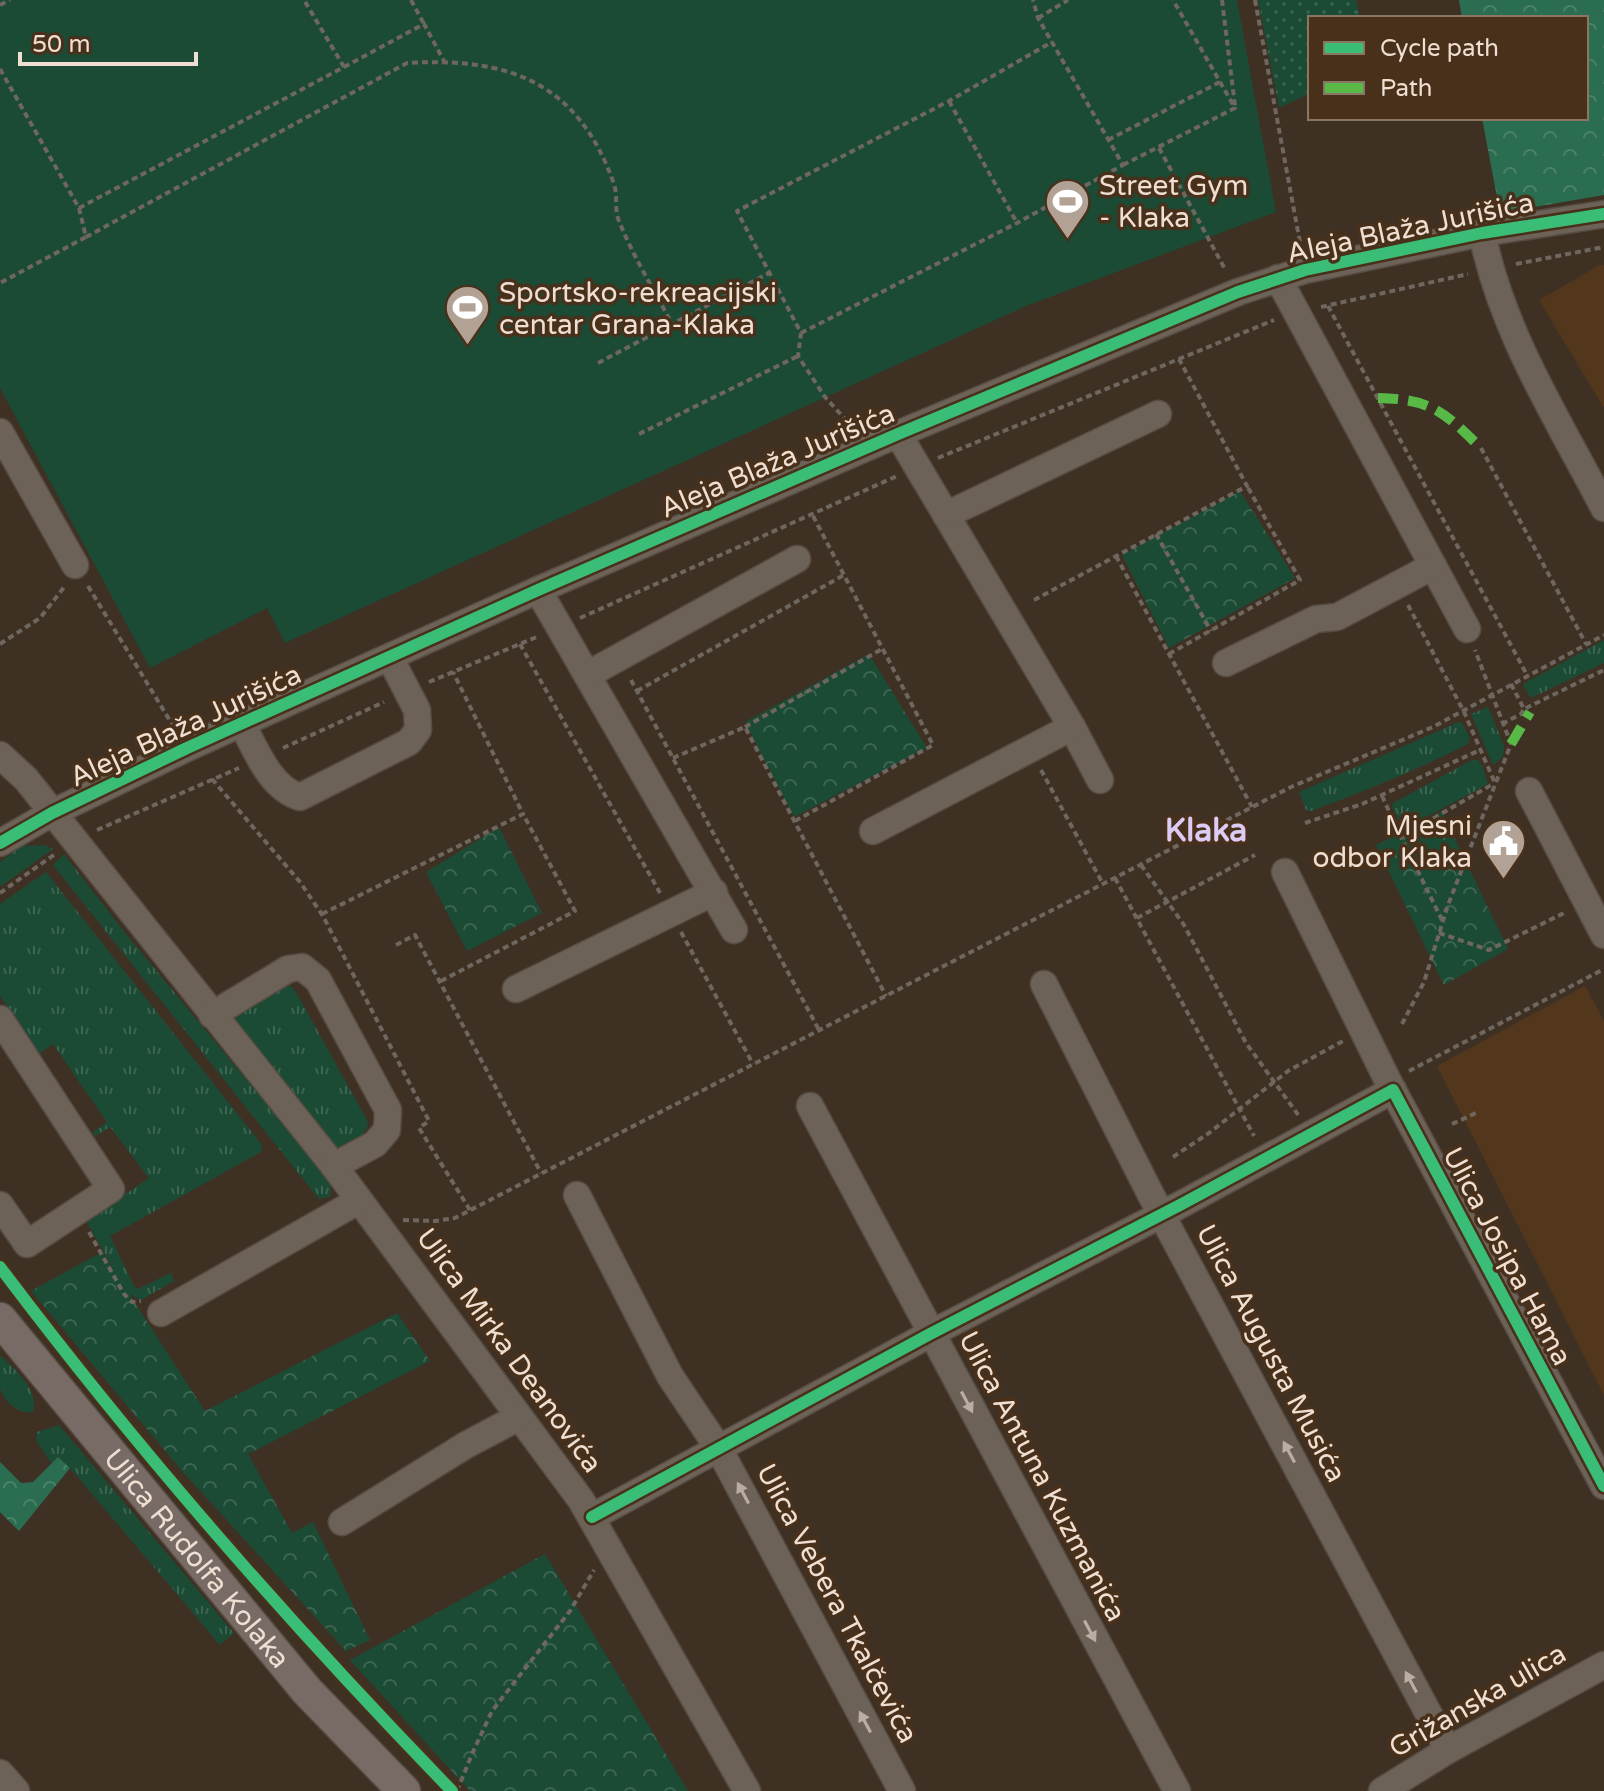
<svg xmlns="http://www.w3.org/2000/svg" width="1604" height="1791" viewBox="0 0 1604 1791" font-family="'Varela Round',sans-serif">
<defs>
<pattern id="grass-tufts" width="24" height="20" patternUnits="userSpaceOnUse" patternTransform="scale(2)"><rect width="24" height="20" fill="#1b4a35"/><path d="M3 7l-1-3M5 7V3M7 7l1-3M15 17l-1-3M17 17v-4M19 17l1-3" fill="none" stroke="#3c6451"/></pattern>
<pattern id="forest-crowns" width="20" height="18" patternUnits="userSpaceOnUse" patternTransform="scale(2)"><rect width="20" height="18" fill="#2b6d50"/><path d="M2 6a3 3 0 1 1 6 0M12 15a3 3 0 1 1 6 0" fill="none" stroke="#4a8168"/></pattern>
<pattern id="park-crowns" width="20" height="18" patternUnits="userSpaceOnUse" patternTransform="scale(2)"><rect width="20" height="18" fill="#1b4a35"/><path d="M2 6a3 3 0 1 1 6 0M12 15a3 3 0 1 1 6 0" fill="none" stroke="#3c6451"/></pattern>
<pattern id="garden-dots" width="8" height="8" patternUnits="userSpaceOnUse" patternTransform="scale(2)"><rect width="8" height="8" fill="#1b4a35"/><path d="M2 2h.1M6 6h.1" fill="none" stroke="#3c6451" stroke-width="1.8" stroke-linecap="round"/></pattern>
</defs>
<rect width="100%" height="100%" fill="#3e3124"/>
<g fill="#53371d">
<path d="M1600 265H1604V408L1539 300Z"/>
<path d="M1585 986 1604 1021V1395L1437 1066Z"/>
</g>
<g fill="url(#grass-tufts)">
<path d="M1604 640V663L1531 698 1523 686 1525 683Z"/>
<path d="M1488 707 1504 746 1503 757 1493 765 1471 714Z"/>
<path d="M1459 722 1462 723 1470 738 1468 744C1417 770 1365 791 1311 811L1306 810 1299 792Z"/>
<path d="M1472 760H1478L1482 766 1488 784 1408 827 1402 826 1392 807 1393 803Z"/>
<path d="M44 845 53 849 0 887V862L22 846Z"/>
<path d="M64 854 126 934 327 1177 331 1187 330 1197 319 1199 53 865Z"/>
<path d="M46 872 262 1145 261 1152 110 1236 134 1286 138 1289 171 1273 174 1281 141 1300 127 1293 86 1221 149 1178 110 1127 95 1136 93 1132 107 1122 53 1044 39 1054 0 996V904Z"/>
<path d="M285 986H291L296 992 367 1120 368 1126 362 1136 343 1149 335 1147 234 1029 235 1013Z"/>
<path d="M0 1355C15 1369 40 1391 33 1412 19 1415 4 1402 0 1388 0 1378 0 1365 0 1355Z"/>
<path d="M59 1425 234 1633 220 1645 70 1468 58 1457 51 1463 36 1440 37 1432Z"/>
</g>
<g fill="url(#forest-crowns)">
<path d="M1459 0H1604V195L1500 213 1482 118H1586V18H1462Z"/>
<path d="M58 1457 70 1468 19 1531 0 1512V1462L21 1483 33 1482Z"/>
</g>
<g fill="url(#park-crowns)">
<path d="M1240 491 1295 578 1169 648 1122 555Z"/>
<path d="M869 654 927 748 794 817 745 722Z"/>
<path d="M1442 812 1508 949 1444 985 1376 845Z"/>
<path d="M499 827 542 913 467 951 426 872Z"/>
<path d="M102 1252 205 1411 397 1313 430 1361 248 1454 292 1533 313 1522 370 1640 346 1651 182 1471 31 1291Z"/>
<path d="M545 1554 688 1791H470L350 1660Z"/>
</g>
<path fill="url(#garden-dots)" d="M1258 0H1356L1360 18H1310V93L1279 108Z"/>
<path fill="#1b4a35" d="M0 0H1237L1276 212 1026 306 285 643 267 608 150 668 0 388Z"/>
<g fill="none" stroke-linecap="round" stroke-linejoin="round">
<defs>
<g id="minor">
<path d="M1482 233C1502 333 1558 419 1604 508"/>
<path d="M1278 278 1467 629"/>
<path d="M0 432 75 565"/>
<path d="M898 434 1072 727 1100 780"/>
<path d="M946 515 1158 414"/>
<path d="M538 590 734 930"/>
<path d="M1226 663 1316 619 1337 617 1433 566"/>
<path d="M587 675 797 559"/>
<path d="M242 724C256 750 270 788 300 797L409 742 418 730 417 710 390 658"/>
<path d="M0 755 26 779 334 1166 581 1500 747 1791"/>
<path d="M1529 791 1604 935"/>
<path d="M873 831 1072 727"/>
<path d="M0 843 52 813 187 748 538 590 898 434 1238 292 1305 270 1482 233 1604 214"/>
<path d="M1285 872 1387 1079 1604 1486"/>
<path d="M1044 984 1151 1195 1448 1750"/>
<path d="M516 989 714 892"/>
<path d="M212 1015 288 969 302 967 318 980 388 1110 387 1130 375 1144 334 1166"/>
<path d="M0 1019 111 1189 27 1244 0 1205"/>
<path d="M810 1106 1177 1791"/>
<path d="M577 1195 670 1376 719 1449 902 1791"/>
<path d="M161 1313 358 1201"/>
<path d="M592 1517 930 1334 1180 1205 1393 1090"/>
<path d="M342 1522 466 1445 519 1417"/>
<path d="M0 1773 16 1791"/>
<path d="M1382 1791 1448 1750 1604 1665"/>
</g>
<g id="major">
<path id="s1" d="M0 1319 307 1691 404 1791"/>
</g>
</defs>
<use href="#minor" stroke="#584c42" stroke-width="29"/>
<use href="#major" stroke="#584c42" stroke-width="35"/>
<g stroke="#6f675f" stroke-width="4" stroke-dasharray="6 4" stroke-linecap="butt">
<path d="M411 0 424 24"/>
<path d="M1222 0 1235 106"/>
<path d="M1255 0 1301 248"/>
<path d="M0 5 10 0"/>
<path d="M1038 18 1068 0"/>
<path d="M344 67 424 24 444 61"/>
<path d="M0 69 79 208 86 237 0 283"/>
<path d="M949 101 1017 223"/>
<path d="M1108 140 1220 82"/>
<path d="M1159 148 1226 271"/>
<path d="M1123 165 1235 108 1173 0"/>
<path d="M79 208 344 67 304 0"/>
<path d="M86 237 407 63C509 57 578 82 614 184 618 196 614 209 619 221 633 256 654 290 672 324"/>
<path d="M1516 264 1604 247"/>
<path d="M1328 306 1527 675"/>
<path d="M1321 307 1468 274"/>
<path d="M801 333 1017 223 1123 165 1038 18 1033 0"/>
<path d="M598 363 769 273"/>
<path d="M854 429 825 397 798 356 801 333 737 211 949 101 1052 42"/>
<path d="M639 434 798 356"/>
<path d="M1481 448 1586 644"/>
<path d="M938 458 1274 320"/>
<path d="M1156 534 1211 631"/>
<path d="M1116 556 1252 807"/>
<path d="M88 586 175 729"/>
<path d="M1034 600 1247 486 1179 359"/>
<path d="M1408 605 1464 712 1495 783"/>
<path d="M580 618 897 476"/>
<path d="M0 644 40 618 65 586"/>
<path d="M520 644 660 893"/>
<path d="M1169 654 1300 580 1247 486"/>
<path d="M631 680 819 1030"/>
<path d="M429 682 539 636"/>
<path d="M1511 684 1524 709 1604 670"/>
<path d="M637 691 844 575"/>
<path d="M1502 724 1521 714 1524 709"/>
<path d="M745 727 882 649"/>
<path d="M283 748 384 702"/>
<path d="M673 758 745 727 886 996"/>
<path d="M1041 770 1103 884"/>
<path d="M212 779 300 882 323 916 429 1121 419 1128 470 1210"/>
<path d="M1382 796 1401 837"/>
<path d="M795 821 933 745 812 514"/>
<path d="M1305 823 1362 804 1480 750"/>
<path d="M97 830 239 768"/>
<path d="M1141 865 1184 925 1246 1043 1299 1116"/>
<path d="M1115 878 1254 1136"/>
<path d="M0 893 55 854"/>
<path d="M322 914 523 814 453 672"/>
<path d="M1137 918 1255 855"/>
<path d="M1442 920 1401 837 1493 784"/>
<path d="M681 932 753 1064"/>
<path d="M1439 933 1489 950 1564 913"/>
<path d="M396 945 415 935 541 1173"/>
<path d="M441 981 575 911 523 814"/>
<path d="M1402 1024 1424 982 1448 905 1511 744 1475 650"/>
<path d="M1409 1071 1604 969"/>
<path d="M1452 1124 1476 1113"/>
<path d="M1173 1157 1209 1133 1288 1071 1343 1041"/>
<path d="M403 1220 435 1221 455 1218 1291 787 1433 727 1604 635"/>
<path d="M89 1232 124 1294 132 1302 141 1301"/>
<path d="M457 1791 472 1754 492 1711 570 1611 594 1570"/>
</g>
<use href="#minor" stroke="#6c6258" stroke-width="26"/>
<use href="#major" stroke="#786b65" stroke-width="32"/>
<g stroke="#58b947" stroke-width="10" stroke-dasharray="20 10" stroke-linecap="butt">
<path d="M1378 398C1432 399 1444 412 1481 448"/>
<path d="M1511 744 1530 712"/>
</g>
<defs>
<g id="cycleway">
<path d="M0 843 52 813 187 748 538 590 898 434 1238 292 1305 270 1482 233 1604 214"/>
<path d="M0 1267C139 1452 291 1625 452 1791"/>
<path d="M592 1517 930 1334 1180 1205 1393 1090 1604 1486"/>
</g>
</defs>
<use href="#cycleway" stroke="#48301a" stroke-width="17"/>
<use href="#cycleway" stroke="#3abd76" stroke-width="12"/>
</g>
<defs><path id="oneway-solid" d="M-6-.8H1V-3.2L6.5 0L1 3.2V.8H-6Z" transform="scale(2)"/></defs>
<g fill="#bbada1">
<use href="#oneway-solid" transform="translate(967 1402) rotate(62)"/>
<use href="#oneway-solid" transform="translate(1289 1452) rotate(-118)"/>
<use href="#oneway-solid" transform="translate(743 1493) rotate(-118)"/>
<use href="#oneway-solid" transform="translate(1090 1631) rotate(62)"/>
<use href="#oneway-solid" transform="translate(1411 1682) rotate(-118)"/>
<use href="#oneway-solid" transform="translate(865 1722) rotate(-118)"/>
</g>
<defs>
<symbol id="stadium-pin" viewBox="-11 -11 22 30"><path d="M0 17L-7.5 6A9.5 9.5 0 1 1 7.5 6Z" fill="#b1a295" stroke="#48301a"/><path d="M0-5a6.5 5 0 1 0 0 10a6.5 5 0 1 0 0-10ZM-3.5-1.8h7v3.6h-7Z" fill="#fff"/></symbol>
<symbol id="civic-pin" viewBox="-11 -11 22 30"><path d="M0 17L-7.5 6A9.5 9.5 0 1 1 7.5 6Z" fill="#b1a295" stroke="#48301a"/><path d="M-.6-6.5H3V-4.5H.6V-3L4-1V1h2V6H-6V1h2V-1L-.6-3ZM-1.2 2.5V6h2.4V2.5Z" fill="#fff"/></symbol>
</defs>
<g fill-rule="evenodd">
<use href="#stadium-pin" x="1042" y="176" width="51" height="69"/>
<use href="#stadium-pin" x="442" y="282" width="51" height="69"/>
<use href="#civic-pin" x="1478" y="816" width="51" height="69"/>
</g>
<g text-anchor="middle" stroke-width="7" stroke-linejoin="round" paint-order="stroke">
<g font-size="28" fill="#efdfd2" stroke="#48301a" text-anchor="start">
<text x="1099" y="195">Street Gym<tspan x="1099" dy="32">- Klaka</tspan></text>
<text x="499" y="302">Sportsko-rekreacijski<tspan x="499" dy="32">centar Grana-Klaka</tspan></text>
<text x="1472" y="835" text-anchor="end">Mjesni<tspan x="1472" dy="32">odbor Klaka</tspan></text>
</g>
<g font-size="28" fill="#efdfd2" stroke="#48301a">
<text transform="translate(1410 227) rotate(-12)" y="10">Aleja Blaža Jurišića</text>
<text transform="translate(777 460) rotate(-23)" y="10">Aleja Blaža Jurišića</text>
<text transform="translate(185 725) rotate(-25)" y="10">Aleja Blaža Jurišića</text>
<text transform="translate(1508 1256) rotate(62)" y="10">Ulica Josipa Hama</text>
<text transform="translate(510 1350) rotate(54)" y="10">Ulica Mirka Deanovića</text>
<text transform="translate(1272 1353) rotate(62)" y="10">Ulica Augusta Musića</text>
<text transform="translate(1043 1476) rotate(62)" y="10">Ulica Antuna Kuzmanića</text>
<text dy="10" stroke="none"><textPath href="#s1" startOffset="310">Ulica Rudolfa Kolaka</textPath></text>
<text transform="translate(838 1603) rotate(62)" y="10">Ulica Vebera Tkalčevića</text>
<text transform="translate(1477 1700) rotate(-30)" y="10">Grižanska ulica</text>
</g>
<g font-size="32" font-weight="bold" fill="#dccbf5" stroke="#48301a">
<text x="1206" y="841">Klaka</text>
</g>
</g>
<rect x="1308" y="16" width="280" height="104" fill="#48301a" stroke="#8b7664" stroke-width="2"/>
<rect x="1324" y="42" width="40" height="12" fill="#3abd76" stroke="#8b7664" stroke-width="2"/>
<text x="1380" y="56" font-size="24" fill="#efdfd2">Cycle path</text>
<rect x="1324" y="82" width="40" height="12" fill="#58b947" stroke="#8b7664" stroke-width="2"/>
<text x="1380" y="96" font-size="24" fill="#efdfd2">Path</text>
<path d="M20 52v12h176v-12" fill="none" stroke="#efdfd2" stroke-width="4"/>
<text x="32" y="52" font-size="24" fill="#efdfd2" stroke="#48301a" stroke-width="6" paint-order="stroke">50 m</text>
</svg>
